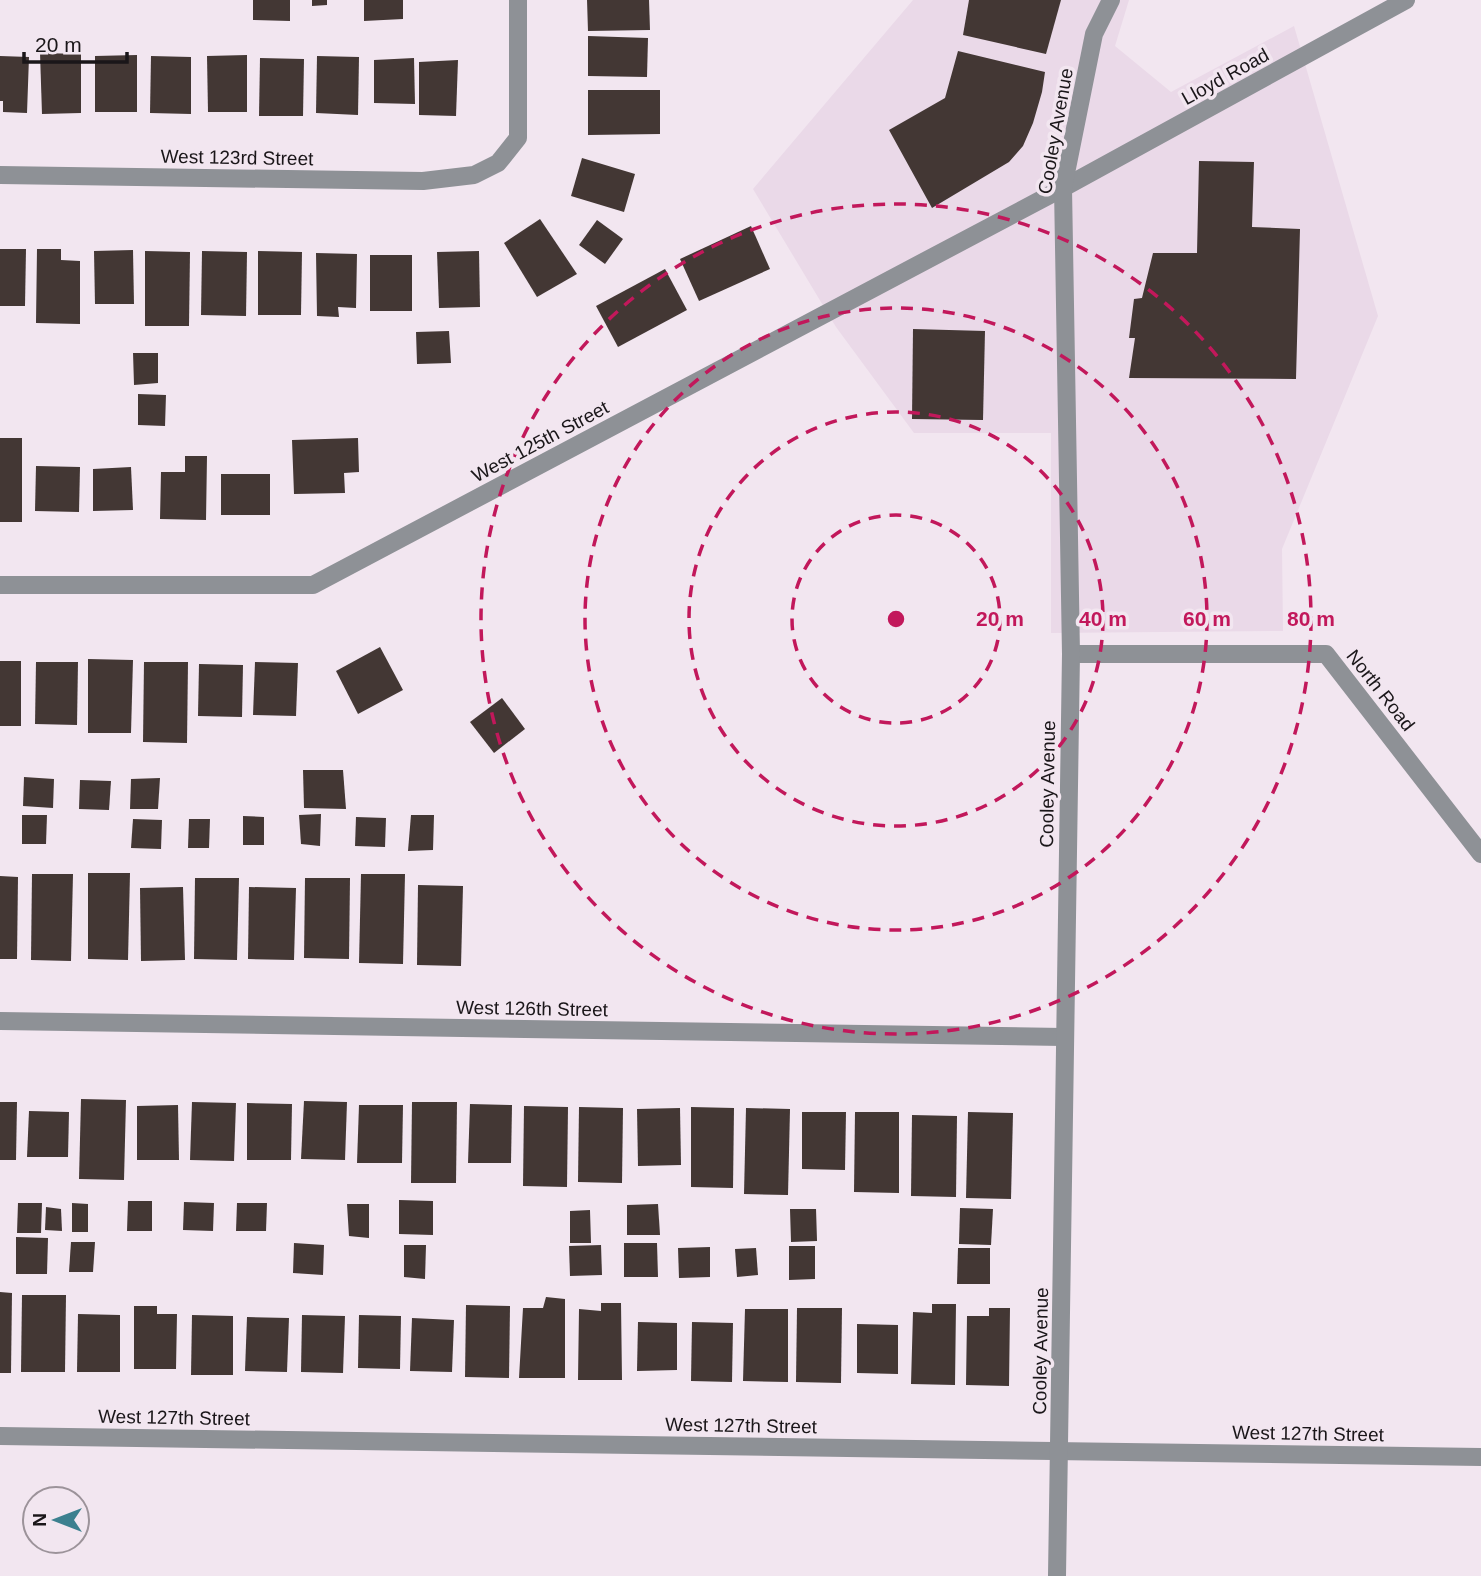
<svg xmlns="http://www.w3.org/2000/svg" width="1481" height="1576" viewBox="0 0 1481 1576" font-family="Helvetica,sans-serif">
<rect width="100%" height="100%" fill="#f2e6f0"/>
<path fill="#ead9e8" d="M913 0H1129L1115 46 1171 92 1294 26 1378 316 1282 549 1283 631 1051 633V433H914L836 327 753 189Z"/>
<g fill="#433734">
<path d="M253 0H290V21L253 20Z"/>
<path d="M312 0H327V5L312 6Z"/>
<path d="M364 0H403V19L364 21Z"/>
<path d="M587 0H649L650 30 588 31Z"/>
<path d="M969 0H1061L1046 54 963 35Z"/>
<path d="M588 36 648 38 647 77 588 76Z"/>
<path d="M958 51 1045 72 1042 92 1033 123 1023 146 1009 162 932 208 889 130 945 98Z"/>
<path d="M40 53 81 54V113L42 114Z"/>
<path d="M137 55V112H95V56Z"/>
<path d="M247 55V112H208L207 56Z"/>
<path d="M0 56 29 57 27 113 3 112V101H0Z"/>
<path d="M151 56 191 57V114L150 113Z"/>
<path d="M317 56 359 57 358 115 316 113Z"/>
<path d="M260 58 304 59 303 116H259Z"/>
<path d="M414 58 415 104 374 103V60Z"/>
<path d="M458 60 456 116 419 115V62Z"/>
<path d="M588 90H660V134L588 135Z"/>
<path d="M582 158 635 174 624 212 571 196Z"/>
<path d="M1199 161 1254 162 1252 227 1300 229 1296 379 1129 378 1135 338H1129L1134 299 1142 298 1153 253H1197Z"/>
<path d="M540 219 577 274 537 297 504 243Z"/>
<path d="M597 220 623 239 605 264 579 245Z"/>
<path d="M751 226 770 269 699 301 680 259Z"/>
<path d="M0 249H26L25 306H0Z"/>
<path d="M37 249H61V260L80 261V324L36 323Z"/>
<path d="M133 250 134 304H95L94 251Z"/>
<path d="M145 251 190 252 189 326H145Z"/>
<path d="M202 251 247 252 246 316 201 315Z"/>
<path d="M258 251 302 252 301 315H258Z"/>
<path d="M479 251 480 307 439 308 437 252Z"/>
<path d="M316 253 357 254 356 308 338 307 339 317 317 316Z"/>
<rect x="370" y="255" width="42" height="56"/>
<path d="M665 269 687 310 618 347 596 306Z"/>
<path d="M913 329 985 331 983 420 912 419Z"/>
<path d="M449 331 451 363 417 364 416 332Z"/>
<path d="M133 353H158V383L134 385Z"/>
<path d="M138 394 166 395 165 426 138 425Z"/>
<rect x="0" y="438" width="22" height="84"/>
<path d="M358 438 359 472 344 473 345 493 294 494 292 440Z"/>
<path d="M185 456H207L206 520 160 519 161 472H185Z"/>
<path d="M36 466 80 467 79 512 35 511Z"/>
<path d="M131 467 133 510 93 511V469Z"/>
<rect x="221" y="474" width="49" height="41"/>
<path d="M380 647 403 690 358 714 336 671Z"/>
<path d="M88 659 133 660 131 733H88Z"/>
<rect x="0" y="661" width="21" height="65"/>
<path d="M36 662H78L77 725 35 724Z"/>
<path d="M144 662H188L187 743 143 742Z"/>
<path d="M255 662 298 663 296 716 253 715Z"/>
<path d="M199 664 243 665 242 717 198 716Z"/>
<path d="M502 698 525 729 494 753 470 722Z"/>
<path d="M303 770H343L346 809 304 808Z"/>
<path d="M24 777 54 779 53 808 23 806Z"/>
<path d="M160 778 158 809H130L131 779Z"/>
<path d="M80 780 111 781 109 810 79 809Z"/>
<path d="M321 814 320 846 301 844 299 815Z"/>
<path d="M22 815H47L46 844H22Z"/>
<path d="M411 815H434L433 850 408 851Z"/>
<path d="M243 816 264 817V845H243Z"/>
<path d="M356 817 386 818 385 847 355 846Z"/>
<path d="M133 819 162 820 161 849 131 848Z"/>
<path d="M189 819H210L209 848H188Z"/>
<path d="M88 873H130L128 960 88 959Z"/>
<path d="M32 874H73L71 961 31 960Z"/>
<path d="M361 874H405L403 964 359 963Z"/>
<path d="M0 876 18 877 17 959H0Z"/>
<path d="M195 878H239L237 960 194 959Z"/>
<path d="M305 878H350L349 959 304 958Z"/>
<path d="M418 885 463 886 461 966 417 965Z"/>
<path d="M183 887 185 960 141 961 140 888Z"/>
<path d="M249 887 296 888 294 960 248 959Z"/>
<path d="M81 1099 126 1100 124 1180 79 1179Z"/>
<path d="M304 1101 347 1102 345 1160 301 1159Z"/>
<path d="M0 1102H17L16 1160H0Z"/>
<path d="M192 1102 236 1103 234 1161 190 1160Z"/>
<path d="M412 1102H457L456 1183H411Z"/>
<path d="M247 1103 292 1104 291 1160H247Z"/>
<path d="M470 1104 512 1105 511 1163H468Z"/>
<path d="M178 1105 179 1160H137V1106Z"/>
<path d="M359 1105H403L402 1163H357Z"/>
<path d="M524 1106 568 1107 567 1187 523 1186Z"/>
<path d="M579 1107 623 1108 622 1183 578 1182Z"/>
<path d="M691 1107 734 1108 733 1188 691 1187Z"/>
<path d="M680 1108 681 1165 638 1166 637 1109Z"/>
<path d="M746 1108 790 1109 788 1195 744 1194Z"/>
<path d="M29 1111 69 1112 68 1157H27Z"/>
<path d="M802 1112H846L845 1170 802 1169Z"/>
<path d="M855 1112H899V1193L854 1192Z"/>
<path d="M968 1112 1013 1113 1011 1199 966 1198Z"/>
<path d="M912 1115 957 1116 956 1197 911 1196Z"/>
<path d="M399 1200 433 1201V1235L399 1234Z"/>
<path d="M128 1201H152V1231H127Z"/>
<path d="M184 1202 214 1203 213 1231 183 1230Z"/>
<path d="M18 1203H42L41 1233H17Z"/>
<path d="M72 1203 88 1204V1232H72Z"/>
<path d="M237 1203H267L266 1231H236Z"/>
<path d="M347 1204H369V1238L349 1236Z"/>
<path d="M658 1204 660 1235H627V1205Z"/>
<path d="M46 1207 61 1209 62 1231 45 1230Z"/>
<path d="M960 1208 993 1209 991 1245 959 1244Z"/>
<path d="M790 1209H816L817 1241 791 1242Z"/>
<path d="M590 1210 591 1243H570V1211Z"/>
<path d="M16 1237 48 1238 47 1274H16Z"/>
<path d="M71 1242H95L93 1272H69Z"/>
<path d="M294 1243 324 1245 323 1275 293 1273Z"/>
<path d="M624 1243H657L658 1277H624Z"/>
<path d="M404 1245H426L425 1279 404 1277Z"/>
<path d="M601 1245 602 1275 570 1276 569 1246Z"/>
<path d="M789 1246H815V1279L789 1280Z"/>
<path d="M710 1247V1277L679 1278 678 1248Z"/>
<path d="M756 1248 758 1275 737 1277 735 1249Z"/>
<path d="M958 1248H990V1284H957Z"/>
<path d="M0 1292 12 1293 11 1373H0Z"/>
<path d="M22 1295H66L65 1372H21Z"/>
<path d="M546 1297 565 1299V1378H519L523 1308H543Z"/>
<path d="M601 1303H621L622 1380H578L579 1309 601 1311Z"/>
<path d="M932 1304H956L955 1385 911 1384 913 1312 932 1313Z"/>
<path d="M466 1305 510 1306 509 1378 465 1377Z"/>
<path d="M134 1306H157V1314H177L176 1369H134Z"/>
<path d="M797 1308H842L841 1383 796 1382Z"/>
<path d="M989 1308H1010L1009 1386 966 1385 967 1316H989Z"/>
<path d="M745 1309H788V1382L743 1381Z"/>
<path d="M78 1314 120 1315V1372H77Z"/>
<path d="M192 1315 233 1316V1375H191Z"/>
<path d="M302 1315 345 1316 343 1373 301 1372Z"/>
<path d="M359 1315 401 1316 400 1369 358 1368Z"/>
<path d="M247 1317 289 1318 287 1372 245 1371Z"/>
<path d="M412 1318 454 1320 452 1372 410 1371Z"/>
<path d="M638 1322 677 1323V1370L637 1371Z"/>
<path d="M692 1322 733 1323 732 1382 691 1381Z"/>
<path d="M857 1324 898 1325V1374L857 1373Z"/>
</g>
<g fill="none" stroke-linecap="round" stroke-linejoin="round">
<g stroke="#8e9196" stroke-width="18">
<path d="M0 175 423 181 474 175 498 163 518 138V0"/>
<path d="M0 585H313L1063 188 1406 0"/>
<path d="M1071 654H1326L1481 854"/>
<path d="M0 1021 1063 1037"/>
<path d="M0 1436 1481 1457"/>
<path d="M1057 1576 1071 654 1063 188 1094 34 1111 0"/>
</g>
</g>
<g fill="none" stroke="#c2185b" stroke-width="3.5" stroke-dasharray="12 9">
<circle cx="896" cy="619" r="104"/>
<circle cx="896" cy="619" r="207"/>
<circle cx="896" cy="619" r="311"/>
<circle cx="896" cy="619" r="415"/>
</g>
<g text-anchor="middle" stroke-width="7" stroke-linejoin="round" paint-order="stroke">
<g font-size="19" fill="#1a1619" stroke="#f2e6f0">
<text transform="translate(1225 76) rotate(-29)" y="7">Lloyd Road</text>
<text transform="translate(1055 131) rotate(-80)" y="7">Cooley Avenue</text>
<text transform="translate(237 157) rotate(1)" y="7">West 123rd Street</text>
<text transform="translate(540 441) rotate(-28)" y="7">West 125th Street</text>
<text transform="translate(1381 690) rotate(52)" y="7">North Road</text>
<text transform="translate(1047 784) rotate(-89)" y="7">Cooley Avenue</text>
<text transform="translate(532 1008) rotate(1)" y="7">West 126th Street</text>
<text transform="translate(1040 1351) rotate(-89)" y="7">Cooley Avenue</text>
<text transform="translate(174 1417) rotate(1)" y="7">West 127th Street</text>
<text transform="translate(741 1425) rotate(1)" y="7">West 127th Street</text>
<text transform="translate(1308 1433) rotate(1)" y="7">West 127th Street</text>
</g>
</g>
<circle cx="896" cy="619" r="10" fill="#c2185b" stroke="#f2e6f0" stroke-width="3.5"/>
<g font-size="21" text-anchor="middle" font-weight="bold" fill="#c2185b" stroke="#f2e6f0" stroke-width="7" stroke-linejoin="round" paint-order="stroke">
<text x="1000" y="626">20 m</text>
<text x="1103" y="626">40 m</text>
<text x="1207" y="626">60 m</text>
<text x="1311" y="626">80 m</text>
</g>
<g transform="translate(56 1520) rotate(270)"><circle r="33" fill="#f2e6f0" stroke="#9c939a" stroke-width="2"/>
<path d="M0-5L12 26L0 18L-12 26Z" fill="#3c808f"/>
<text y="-10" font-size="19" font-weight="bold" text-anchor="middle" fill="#1a1619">N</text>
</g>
<path d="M24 52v10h103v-10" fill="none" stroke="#1a1619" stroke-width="3.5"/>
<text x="35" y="52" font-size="21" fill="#1a1619" stroke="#f2e6f0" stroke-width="5" paint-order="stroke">20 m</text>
</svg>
